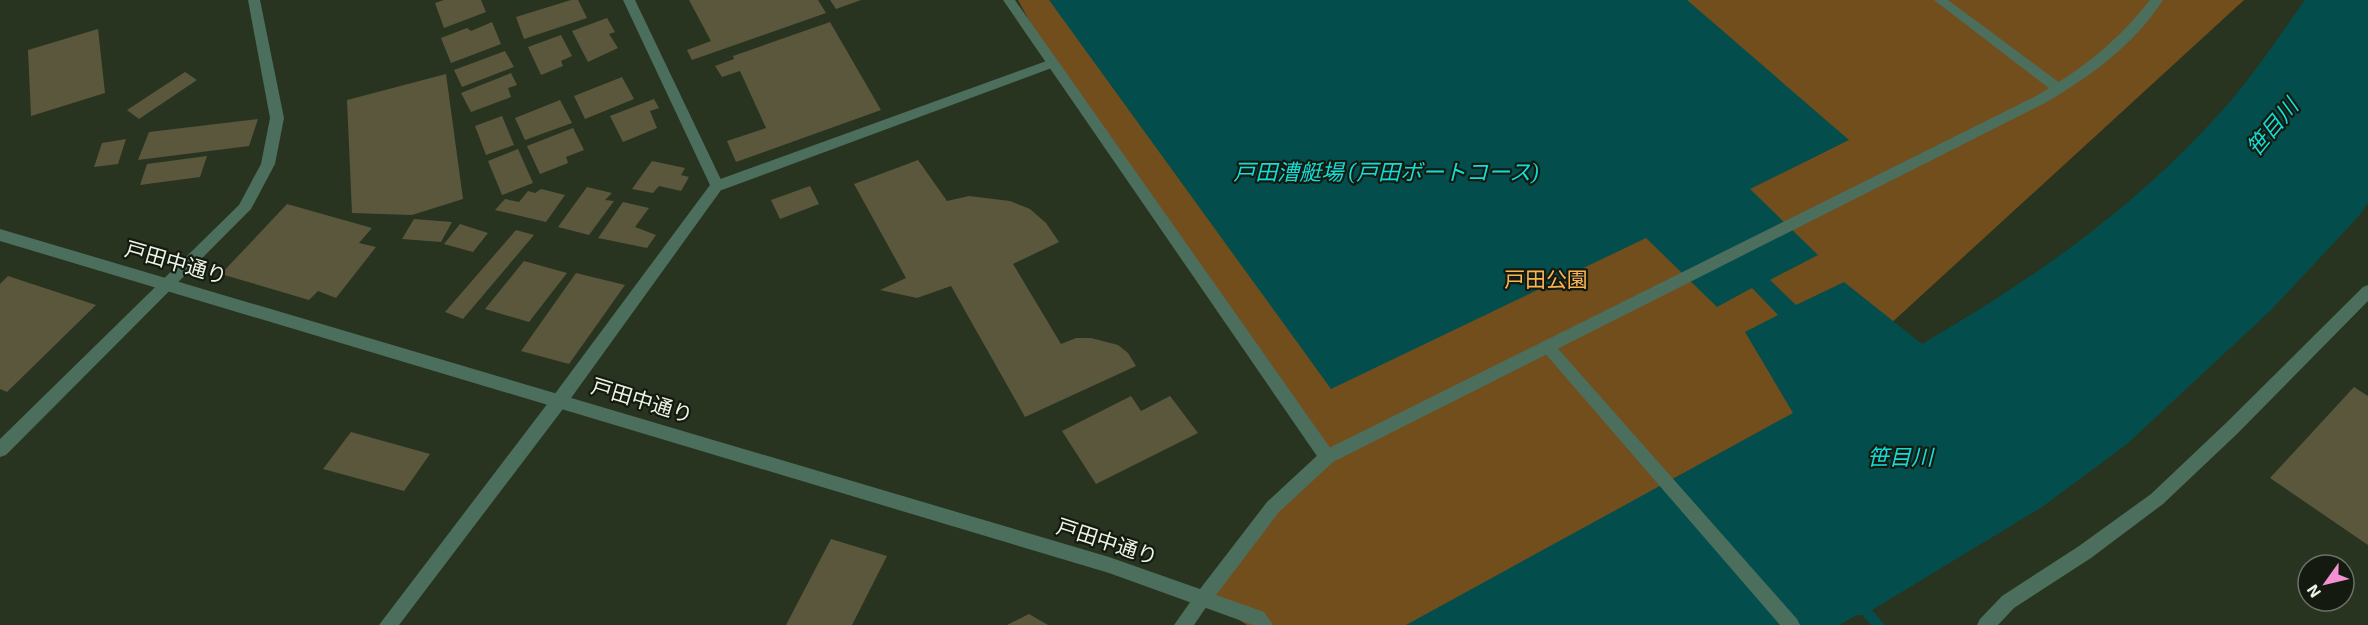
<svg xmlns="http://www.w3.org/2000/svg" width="2368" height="625" viewBox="0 0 2368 625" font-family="'Exo 2','Noto Sans JP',sans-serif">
<rect width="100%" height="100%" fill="#28341f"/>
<path fill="#724e1d" d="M1018 0H2244L1793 413 1607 625H1247L1204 597 1327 457 1052 63Z"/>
<path fill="#034e4c" d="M1049 0H1687L1849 140 1750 189 1818 255 1770 280 1796 305 1844 282 1922 344C2040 275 2138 206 2229 103 2256 71 2281 34 2305 0H2368V203L2358 217 2271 310 2127 444 2042 507 1872 610 1885 625H1871L1862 615H1857L1839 625H1406L1793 413 1745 332 1778 315 1752 288 1717 307 1646 238 1331 389Z"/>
<g fill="#5b573d">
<path d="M444 0H481L486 12 444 28 435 3Z"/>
<path d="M571 0H578L587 18 524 39 516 17Z"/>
<path d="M689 0H818L826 13 692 60 687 50 711 41Z"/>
<path d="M830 0H861L836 9Z"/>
<path d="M607 18 615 32 609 34 618 48 588 62 572 31Z"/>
<path d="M492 22 501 44 451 63 441 38 467 28 471 31Z"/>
<path d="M830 22 881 110 736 162 727 141 766 128 740 71 722 77 715 66 734 59 733 56Z"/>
<path d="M98 29 105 93 31 116 28 50Z"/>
<path d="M561 35 572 56 561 61 563 66 541 75 528 47Z"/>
<path d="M505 51 514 67 462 87 454 70Z"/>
<path d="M185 72 197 80 139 119 127 110Z"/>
<path d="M511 73 517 85 508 88 511 97 471 112 461 93Z"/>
<path d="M446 74 463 199 412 215 352 213 347 100Z"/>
<path d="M622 77 634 99 585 119 574 96Z"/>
<path d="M654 99 659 108 650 111 657 128 623 142 610 116Z"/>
<path d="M560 100 572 123 525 140 515 118Z"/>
<path d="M502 116 514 145 486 155 475 126Z"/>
<path d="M258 119 249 146 138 160 149 132Z"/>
<path d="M573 128 584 150 566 157 568 163 540 174 527 146Z"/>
<path d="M126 139 118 164 94 167 102 143Z"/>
<path d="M518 149 533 183 502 195 488 161Z"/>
<path d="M207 156 200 177 140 185 147 164Z"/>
<path d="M918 160 947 201 969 196 1010 201 1030 209 1046 223 1059 242 1013 264 1061 344 1076 338H1091L1118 345 1128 353 1136 366 1025 417 951 286 917 298 880 290 906 278 854 184Z"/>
<path d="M652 161 685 168 681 175 689 177 681 191 659 186 653 193 632 189Z"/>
<path d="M810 186 819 204 780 219 771 200Z"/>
<path d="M587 187 612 193 605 200 614 201 589 235 558 227Z"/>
<path d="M541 189 565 195 546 222 495 210 505 199 519 202 528 191 535 193Z"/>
<path d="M623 202 649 208 635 227 656 235 647 248 598 238Z"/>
<path d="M287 204 372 228 359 243 376 247 336 298 318 291 309 300 221 274Z"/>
<path d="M414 219 452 222 441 242 402 239Z"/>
<path d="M460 224 488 233 473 252 444 244Z"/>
<path d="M516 230 534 235 463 319 445 312Z"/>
<path d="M524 261 567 273 529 322 485 309Z"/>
<path d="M576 273 625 285 569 364 521 351Z"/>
<path d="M8 276 96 305 7 392 0 389V284Z"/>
<path d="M2354 387 2368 396V545L2270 478Z"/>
<path d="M1131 396 1141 411 1170 396 1198 433 1096 484 1062 431Z"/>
<path d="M351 432 430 454 404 491 323 469Z"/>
<path d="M831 539 887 556 852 625H786Z"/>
<path d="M1029 614 1048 625H1007Z"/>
</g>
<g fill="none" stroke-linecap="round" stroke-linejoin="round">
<g fill="#4c6e5d" fill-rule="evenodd">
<path d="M248 0H260L284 118 275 164 251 209 6 455 0 457V439L239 205 261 164 270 118Z"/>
<path d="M623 0H635L724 186 566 405 399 625H379L554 395 710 185Z"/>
<path d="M1003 0H1015L1333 452 1335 457 1333 462 1327 464 1321 462Z"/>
<path d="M1934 0H1948L2064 86 2066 89 2064 92H2054Z"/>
<path d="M2368 285V301L2238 433 2163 504 2091 558 2014 608 1998 625H1977L1980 619 2002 596 2079 546 2151 494 2226 423 2363 287Z"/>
<path d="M1548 341 1553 343 1797 619 1800 625H1780L1543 351 1540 347 1543 343Z"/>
<path d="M1204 589 1210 591 1213 597 1194 625H1174L1198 591Z"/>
</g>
<g fill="#4c6e5d" fill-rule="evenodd">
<path d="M2150 0H2163C2134 45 2091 76 2045 103L1333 462 1279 512 1216 595 1264 612 1273 625H1253L1109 573 0 241V229L1109 557 1200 589 1267 502 1321 452 2036 96C2081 70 2118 41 2150 0Z"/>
<path d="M1052 59 1057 60 1058 63 1057 66 722 190H712L710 186 712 182Z"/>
</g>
</g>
<g text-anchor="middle" stroke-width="4.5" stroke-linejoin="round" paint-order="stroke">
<g font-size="21" fill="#ecf4e6" stroke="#151a10">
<text transform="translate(176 263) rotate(16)" y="7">戸田中通り</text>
<text transform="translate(642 401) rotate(17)" y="7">戸田中通り</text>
<text transform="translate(1107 542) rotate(18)" y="7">戸田中通り</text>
</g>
<g font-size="21" fill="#fbb454" stroke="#151a10">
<text x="1546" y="287">戸田公園</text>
</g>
<g font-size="22" font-style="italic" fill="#11ddd9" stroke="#151a10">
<text transform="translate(2272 127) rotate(-50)" y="8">笹目川</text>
<text x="1386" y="180">戸田漕艇場 (戸田ボートコース)</text>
<text x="1900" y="465">笹目川</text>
</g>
</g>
<g transform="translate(2326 583) rotate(236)"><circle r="28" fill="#151a10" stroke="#6b7166" stroke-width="1.5"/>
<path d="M0-4.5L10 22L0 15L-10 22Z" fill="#f491d3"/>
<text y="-9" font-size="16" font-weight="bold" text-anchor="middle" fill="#ecf4e6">N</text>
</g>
</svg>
